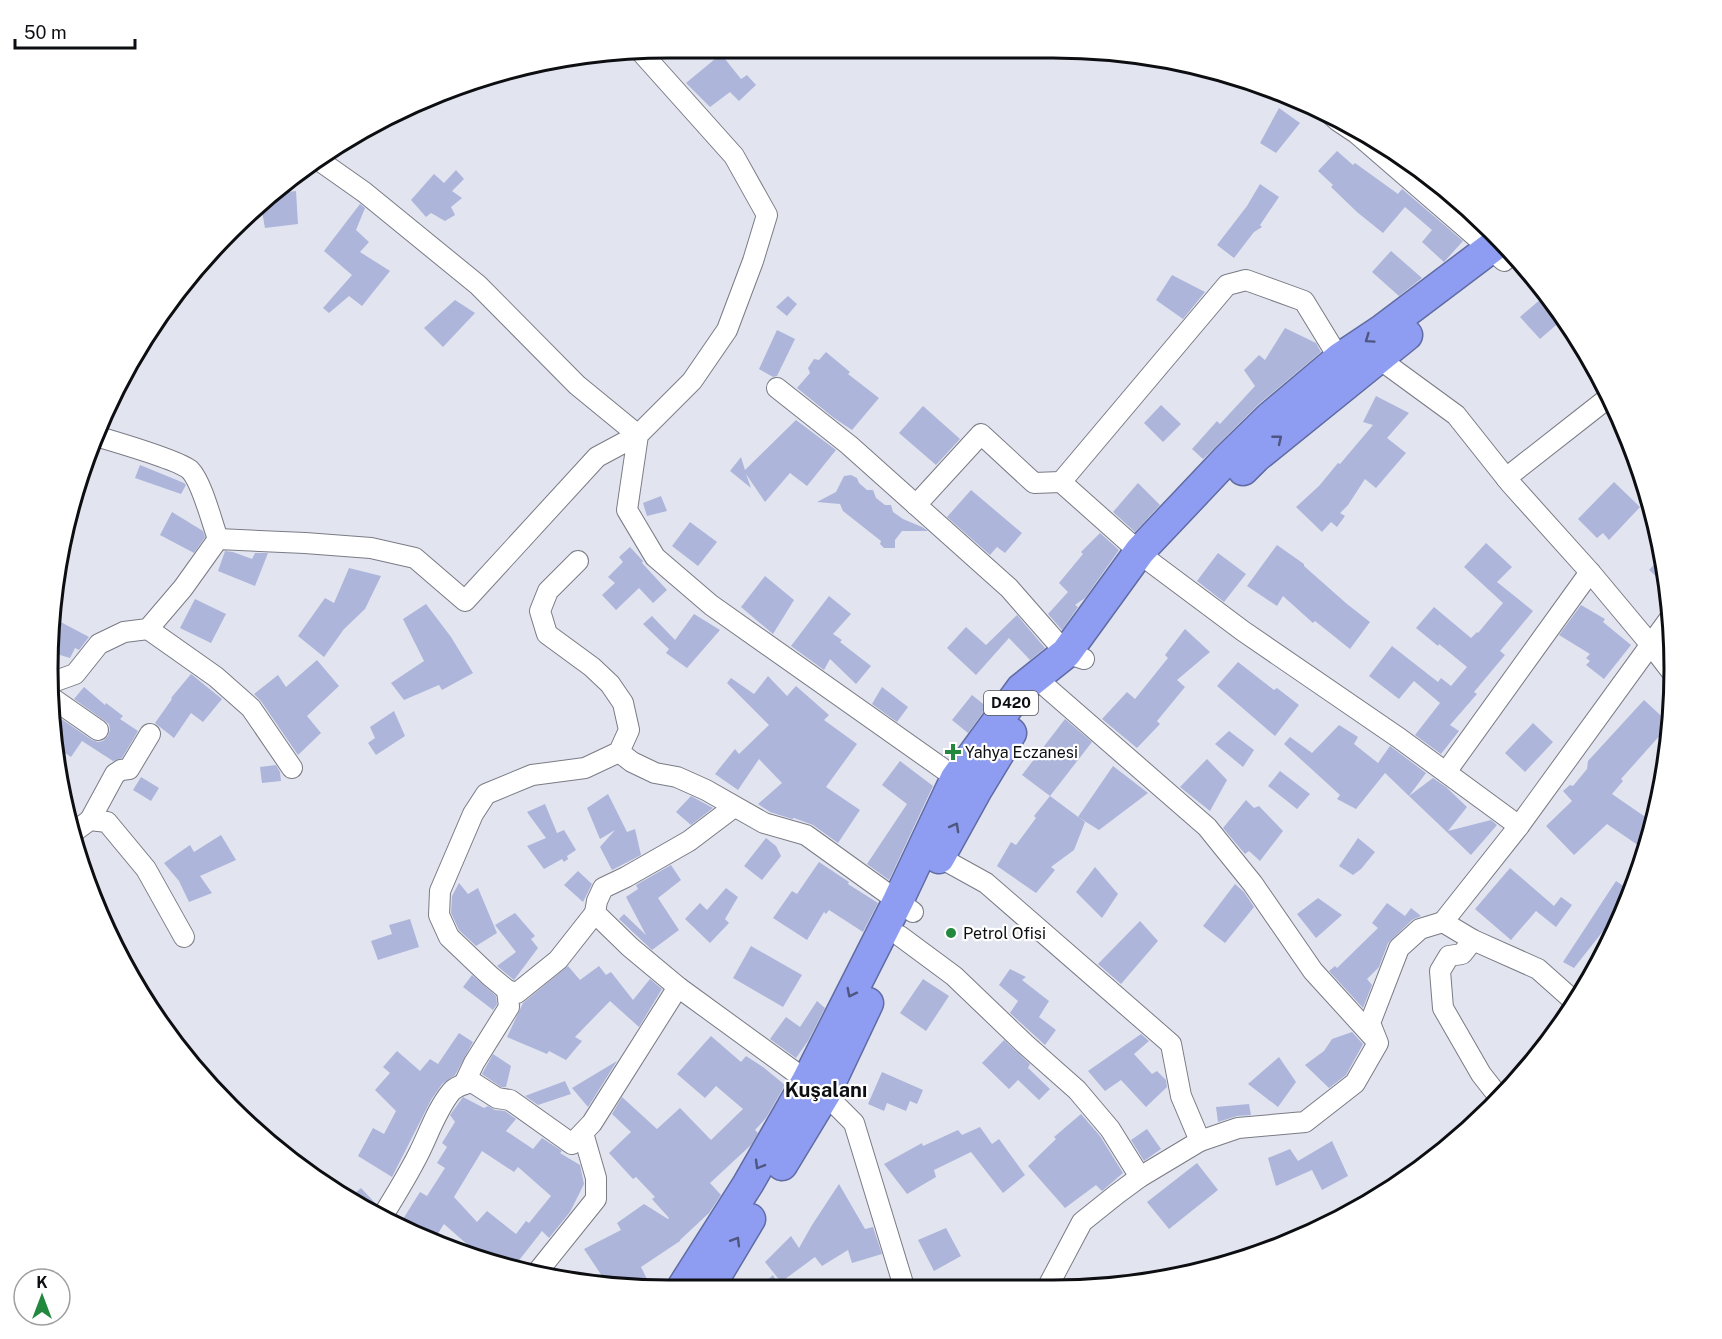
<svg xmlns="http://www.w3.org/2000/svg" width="1722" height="1339" viewBox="0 0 1722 1339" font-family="'Public Sans',sans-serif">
<rect width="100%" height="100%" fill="#e2e5f0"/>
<g fill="#adb5da" fill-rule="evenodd">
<path d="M721 54 741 79 747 75 756 85 739 101 730 92 710 107 686 83Z"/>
<path d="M1279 108 1300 123 1276 153 1260 143Z"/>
<path d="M1337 151 1353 165 1355 163 1398 194 1402 189 1463 241 1444 262 1422 242 1432 230 1405 207 1383 233 1357 212 1331 187 1333 185 1318 171Z"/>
<path d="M456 170 464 179 452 191 462 198 451 207 455 215 445 221 431 213 426 217 411 200 434 174 444 183Z"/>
<path d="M1260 184 1279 197 1260 225 1262 227 1254 232 1234 258 1217 245 1247 206Z"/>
<path d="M296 191 298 224 265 228 261 206 279 193Z"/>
<path d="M360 204 365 208 356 230 369 242 360 252 390 271 362 306 349 296 329 313 323 308 352 275 324 251Z"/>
<path d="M1391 251 1422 278 1399 296 1372 272Z"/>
<path d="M1172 275 1205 292 1183 319 1156 300Z"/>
<path d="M788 296 797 304 787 316 776 307Z"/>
<path d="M1542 298 1562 320 1540 339 1520 317Z"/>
<path d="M455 300 475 313 443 347 424 328Z"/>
<path d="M1285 328 1316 343 1321 352 1259 404 1203 459 1192 449 1217 421 1220 424 1255 386 1244 370 1259 355 1265 360Z"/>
<path d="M777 330 795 339 777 376 773 377 759 369Z"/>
<path d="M826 352 850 372 848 374 879 398 852 430 834 418 797 388 810 373 808 368 814 359 819 360Z"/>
<path d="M1376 396 1409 413 1387 438 1406 453 1376 488 1365 479 1348 505 1340 513 1345 516 1337 527 1331 522 1322 532 1296 507 1319 486 1338 463 1340 464 1373 425 1363 422Z"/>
<path d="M1161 405 1181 424 1163 442 1144 423Z"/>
<path d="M923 406 960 439 936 465 899 433Z"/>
<path d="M796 420 836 450 807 486 790 473 765 502 746 474 751 488 730 471 741 457 745 470Z"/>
<path d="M140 465 184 483 186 485 181 494 135 478Z"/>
<path d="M851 475 857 478 859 483 867 490H873L876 498 885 505H891L893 512 903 519 922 527 928 531H902L895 540V548H884L880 544 881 541 843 511 840 504 817 502 836 492 844 476Z"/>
<path d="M1614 482 1640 507 1609 540 1603 533 1597 538 1578 519Z"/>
<path d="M1138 483 1160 505 1135 532 1113 512Z"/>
<path d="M971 490 1022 533 1005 553 997 547 990 555 947 517Z"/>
<path d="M661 496 667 511 647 516 643 503Z"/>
<path d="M172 512 203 531 205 537 194 553 160 535Z"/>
<path d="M690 522 717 542 698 566 672 546Z"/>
<path d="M1100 533 1119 550 1085 598 1075 605 1078 607 1062 630 1048 614 1068 592 1059 583 1083 554 1081 552Z"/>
<path d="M1486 543 1512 567 1497 582 1533 611 1500 651 1505 655 1474 692 1477 694 1450 725 1459 731 1441 754 1415 735 1440 703 1414 681 1399 699 1369 676 1392 646 1438 682 1441 678 1451 686 1467 667 1439 644 1438 646 1416 628 1434 607 1471 638 1477 632 1478 633 1503 603 1464 567Z"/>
<path d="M1277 545 1304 564V566L1347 604 1370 622 1350 649 1315 621 1313 623 1283 596 1277 606 1247 586Z"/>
<path d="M630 547 643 561 642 563 667 590 653 603 639 588 616 610 602 595 615 583 608 577 623 562 619 557Z"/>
<path d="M225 551 233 552 252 559 255 553H268L255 586 218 571Z"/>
<path d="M1218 553 1246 574 1224 602 1197 581Z"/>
<path d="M1661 557 1669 588 1649 570Z"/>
<path d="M349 568 381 576 365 609 344 629 324 657 298 636 325 598 334 603Z"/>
<path d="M765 576 794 600 773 634 741 607Z"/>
<path d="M829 596 851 614 833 634 842 640 840 642 871 666 856 684 830 659 824 670 791 646Z"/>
<path d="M195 599 226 614 211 643 180 628Z"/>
<path d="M426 604 451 637 473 673 442 690 439 685 404 700 391 683 424 661 403 619Z"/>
<path d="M1581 605 1605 619 1603 622 1631 645 1604 679 1586 665 1590 661 1586 658 1590 654 1559 635Z"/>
<path d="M694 614 720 630 687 668 666 653 669 649 643 624 652 616 675 640Z"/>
<path d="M1017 615 1045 648 1030 660 1009 638 976 675 947 648 966 627 986 645Z"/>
<path d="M55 619 89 637 79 650 75 648 70 658 50 652Z"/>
<path d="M1185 629 1210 652 1177 680 1185 687 1157 721 1160 724 1137 748 1102 719 1127 692 1135 699 1168 658 1165 655Z"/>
<path d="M317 660 339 686 307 716 321 733 298 755 261 701 254 694 278 675 286 687Z"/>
<path d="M1238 662 1274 690 1277 688 1299 705 1275 736 1217 686Z"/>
<path d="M191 674 222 699 203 722 191 713 174 738 155 723 172 699 171 698Z"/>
<path d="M768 676 787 696 796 686 829 715 824 720 857 744 826 787 860 810 838 843 813 825 794 818 792 819 770 812 758 804 782 783 759 759 738 790 715 774 735 749 739 754 769 725 727 683 731 678 754 694Z"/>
<path d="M84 687 105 705 106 703 123 716 120 719 138 731 122 758 113 761 82 741 71 757 58 748 54 714 92 740 98 742 103 741 108 736 110 730 109 724 105 721 74 699Z"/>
<path d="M882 687 908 707 897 722 872 704Z"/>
<path d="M972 695 987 707 968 733 952 720Z"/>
<path d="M1644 700 1670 724 1621 779 1623 781 1612 794 1654 823 1645 850 1607 824 1574 855 1546 826 1572 801 1563 791 1570 785 1573 786 1587 769 1588 761Z"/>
<path d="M394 711 405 736 376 755 368 743 375 738 370 727Z"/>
<path d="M1065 719 1092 742 1050 796 1022 775Z"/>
<path d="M1533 723 1553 742 1525 772 1505 753Z"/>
<path d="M1339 725 1358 737 1354 744 1378 763 1390 746 1426 773 1409 796 1385 773 1356 809 1337 799 1340 795 1284 744 1290 737 1312 753Z"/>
<path d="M1229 731 1254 750 1243 767 1215 744Z"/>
<path d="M1207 759 1227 780 1210 811 1180 787Z"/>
<path d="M900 761 933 786 889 880 867 864 907 804 882 785Z"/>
<path d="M276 765 280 772 281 781 262 783 260 767Z"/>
<path d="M1113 766 1148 793 1099 830 1078 817Z"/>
<path d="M1280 771 1310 794 1297 809 1268 786Z"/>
<path d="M141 777 159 788 151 801 133 790Z"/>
<path d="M1433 778 1446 787 1467 807 1448 831 1491 820 1497 825 1471 855 1409 796Z"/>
<path d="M608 794 627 832 635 829 641 855 612 870 600 847 615 830 600 839 587 808Z"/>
<path d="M691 796 713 808 691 825 676 812Z"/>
<path d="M1050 796 1085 822 1074 850 1051 867 1055 870 1036 893 997 866 1011 842 1016 845 1036 818 1034 816Z"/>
<path d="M1246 800 1254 808 1259 806 1283 831 1260 861 1249 851 1245 854 1223 828Z"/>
<path d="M545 804 557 833 564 830 576 850 567 856 568 859 564 862 562 859 544 869 527 846 546 838 527 812Z"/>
<path d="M221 835 236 860 200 876 212 893 189 902 179 881 164 863 190 845 194 852Z"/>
<path d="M766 838 776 846 781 856 762 880 744 866Z"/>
<path d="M1358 838 1375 852 1361 869 1353 875 1339 866Z"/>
<path d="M819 862 849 882 848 884 878 903 863 932 829 910 826 914 824 912 807 940 773 918 792 891 797 894Z"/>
<path d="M671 865 681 880 658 898 679 930 652 950 619 919 624 914 646 935 626 897 638 889 636 885Z"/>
<path d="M1095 867 1118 894 1102 918 1076 892Z"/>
<path d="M1510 868 1554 906 1561 897 1572 905 1556 927 1536 911 1511 940 1475 909Z"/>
<path d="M578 871 592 884 583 902 564 885Z"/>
<path d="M1616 881 1630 890 1619 907 1623 910 1615 931 1607 926 1574 968 1563 962Z"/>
<path d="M459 883 468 894 478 888 497 933 476 946 459 930 451 913 452 896Z"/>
<path d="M1235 884 1244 892 1254 907 1225 943 1203 926Z"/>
<path d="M726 888 738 897 725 919 729 923 710 943 685 919 700 903 707 910Z"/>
<path d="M1318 898 1342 915 1316 938 1297 914Z"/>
<path d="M1387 903 1405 916 1411 908 1421 916 1412 920 1388 943 1379 967 1367 979 1372 985 1363 1008 1329 971 1335 966 1337 968 1378 928 1372 923Z"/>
<path d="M515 913 535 936 531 939 538 948 514 980 497 966 516 952 495 925Z"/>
<path d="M410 919 419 947 378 960 371 941 392 934 389 925Z"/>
<path d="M1140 921 1158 941 1121 984 1098 964Z"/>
<path d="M751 946 802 975 783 1007 733 978Z"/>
<path d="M568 966 580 980 599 966 606 975 611 972 633 1000 650 979 662 989 639 1027 610 1001 575 1037 582 1041 566 1060 549 1051 547 1054 507 1037 523 1003Z"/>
<path d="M1010 969 1026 977 1022 980 1049 1001 1039 1017 1056 1030 1045 1045 1010 1013 1018 1001 999 985Z"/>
<path d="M472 975 496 996 497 1004 493 1010 463 987Z"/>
<path d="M923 979 949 996 926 1031 900 1013Z"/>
<path d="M817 1001 825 1008 808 1041 796 1058 770 1039 786 1017 800 1027Z"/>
<path d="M1352 1032 1363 1044 1346 1075 1329 1088 1305 1065 1324 1051 1332 1039Z"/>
<path d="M459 1033 473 1042 455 1075 442 1084 431 1100 392 1177 358 1156 373 1128 384 1134 396 1111 375 1090 390 1073 383 1067 397 1051 420 1071 430 1059 438 1064Z"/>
<path d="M1141 1034 1149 1041 1134 1054 1152 1074 1157 1071 1166 1080 1167 1087 1146 1107 1121 1080 1105 1091 1088 1071Z"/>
<path d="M711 1036 741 1062 746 1056 763 1067 785 1085 766 1118 755 1130 758 1133 751 1145 710 1183 721 1195 709 1213 680 1240V1241L641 1267 652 1289 608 1285 584 1249 621 1230 617 1223 644 1204 668 1219 669 1218 652 1199 655 1197 636 1177 633 1179 609 1153 631 1132 612 1114 622 1097 657 1129 680 1108 711 1140 743 1109 716 1086 705 1098 677 1074Z"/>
<path d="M1004 1040 1030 1064 1028 1068 1050 1089 1039 1100 1018 1080 1009 1089 982 1063Z"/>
<path d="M493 1054 511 1066 506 1087H501L482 1074Z"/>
<path d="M1279 1057 1296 1082 1278 1107 1248 1084Z"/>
<path d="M617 1061 588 1107 572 1088Z"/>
<path d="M882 1072 923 1090 917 1104 910 1101 906 1111 887 1103 884 1111 868 1104Z"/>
<path d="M565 1081 571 1094 538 1105 525 1096Z"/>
<path d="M463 1097 484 1108 488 1106 495 1110 505 1111 516 1119 506 1131 533 1149 542 1138 562 1151 560 1153 580 1165 584 1184 570 1212 549 1238 542 1231 513 1268 483 1259 467 1248 469 1246 444 1224 435 1238 403 1219 420 1192 427 1196 445 1168 437 1163 447 1147 442 1143 455 1122 450 1115ZM482 1151 514 1172 518 1167 551 1196 529 1223 526 1221 516 1234 487 1211 477 1222 454 1197Z"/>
<path d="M1249 1104 1251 1115 1237 1116 1218 1122 1216 1107Z"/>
<path d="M1081 1114 1100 1136 1123 1173 1102 1191 1096 1185 1065 1208 1028 1166 1056 1139 1054 1137Z"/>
<path d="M980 1127 992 1144 999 1139 1025 1175 1003 1193 971 1152 934 1170 936 1177 907 1194 884 1164 922 1143 923 1146 958 1130 962 1135Z"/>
<path d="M1147 1129 1161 1149 1144 1161 1131 1140Z"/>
<path d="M1332 1141 1348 1176 1322 1190 1312 1170 1276 1186 1268 1158 1290 1149 1298 1161Z"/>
<path d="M1197 1163 1218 1190 1169 1229 1147 1202Z"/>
<path d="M839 1184 865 1229 873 1227 882 1254 852 1263 848 1250 822 1266 815 1257 781 1282 765 1262 791 1236 799 1248 812 1225Z"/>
<path d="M361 1188 376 1204 371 1212 348 1199Z"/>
<path d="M946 1228 961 1256 934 1271 918 1240Z"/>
<path d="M773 1275 782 1291H756Z"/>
</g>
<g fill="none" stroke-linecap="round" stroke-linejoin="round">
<defs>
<g id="minor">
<path d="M641 52 734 156 767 215 753 261 727 330 692 381 638 435 627 510 655 557 711 605 966 785"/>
<path d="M1329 113 1338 121 1356 133 1504 261"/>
<path d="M1378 358 1456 415 1510 483 1590 572 1651 645 1671 671"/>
<path d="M777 388 849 445 1009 588 1066 653 1084 659"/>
<path d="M99 437C116 442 180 461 190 470 202 482 212 523 218 539"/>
<path d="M1506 478 1608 398"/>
<path d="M1061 482 1227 285 1246 280 1304 301 1345 368"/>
<path d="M916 505 981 434 1034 483 1061 482 1152 563 1243 631 1399 738 1519 826"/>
<path d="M578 561 548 591 540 611 547 634 592 667 610 684 623 703 629 730 619 752 585 768 532 775 486 794 473 814 440 891 439 915 449 937 490 976 507 990 517 993 558 960 595 913"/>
<path d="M148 629 216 677 251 708 292 768"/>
<path d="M50 683 75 674 99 644 124 632 148 629 183 588 218 539 305 543 371 548 415 558 465 601 597 457 638 435 577 385 478 285 364 192 320 161"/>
<path d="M1044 685 1207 827 1253 884 1313 971 1374 1038"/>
<path d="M52 698 98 730"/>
<path d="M619 752 632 762 655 773 677 777 706 790 764 823 806 835 913 912"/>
<path d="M1446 772 1590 572"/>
<path d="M734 807 689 841 626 877 603 888 597 901 595 913 630 947 678 987 825 1094 854 1123 905 1290"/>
<path d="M90 820 115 774 121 770 129 769 150 734"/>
<path d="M71 834 90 820 107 822 146 869 184 937"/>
<path d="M939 857 986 883 1171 1044 1181 1096 1200 1141"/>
<path d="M1443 922 1519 826 1670 618"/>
<path d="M900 936 954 976 1025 1044 1077 1090 1110 1129 1140 1177"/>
<path d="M1473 940 1462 954 1449 956 1440 971 1443 1008 1481 1074 1499 1097"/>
<path d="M464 1084 474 1063 509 1007 507 990"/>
<path d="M382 1217C395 1196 408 1175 419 1153 429 1133 437 1109 451 1092 456 1086 465 1084 472 1082L497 1098 510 1100 572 1144 592 1123 678 987"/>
<path d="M535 1275 596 1199V1178L583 1133"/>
<path d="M1046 1290 1082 1222 1117 1194 1140 1177 1200 1141 1238 1128 1305 1122 1355 1083 1378 1043 1370 1023 1399 948 1420 929 1443 922 1473 940 1538 969 1574 1001"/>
</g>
<g id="highway">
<path d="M1243 470 1256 457 1407 335"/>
<path d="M939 858 976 791 1011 733"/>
<path d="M782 1165 825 1094 868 1003"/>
<path d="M680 1291 748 1184 807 1081 898 901 956 778 1021 689 1066 653 1140 551 1226 460 1270 417 1340 358 1382 330 1500 241"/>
<path d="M707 1291 750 1219"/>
</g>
</defs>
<use href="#minor" stroke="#797b85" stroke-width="22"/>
<use href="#highway" stroke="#616ba3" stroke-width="33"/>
<use href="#minor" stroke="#fff" stroke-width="20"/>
<use href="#highway" stroke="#8e9df1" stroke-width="30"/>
</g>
<defs><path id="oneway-chevron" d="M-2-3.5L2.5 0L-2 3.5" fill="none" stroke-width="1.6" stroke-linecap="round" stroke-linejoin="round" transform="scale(1.5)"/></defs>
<g stroke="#4e5681">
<use href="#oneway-chevron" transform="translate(1369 339) rotate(145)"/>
<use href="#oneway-chevron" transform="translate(1278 439) rotate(-39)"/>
<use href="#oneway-chevron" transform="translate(955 827) rotate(-61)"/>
<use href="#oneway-chevron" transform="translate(851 993) rotate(117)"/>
<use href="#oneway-chevron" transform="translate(759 1165) rotate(120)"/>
<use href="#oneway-chevron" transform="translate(736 1241) rotate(-59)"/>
</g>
<g fill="#21883e" stroke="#fff" stroke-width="2">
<path d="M950 743h6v6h6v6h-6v6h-6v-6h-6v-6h6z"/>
<circle cx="951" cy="933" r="6"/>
</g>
<g text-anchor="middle" stroke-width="4.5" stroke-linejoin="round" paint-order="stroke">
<rect fill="#fff" stroke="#565658" stroke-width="1.5" x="984" y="691" width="54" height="24" rx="4.5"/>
<g font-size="15" font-weight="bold" fill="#0d0e11">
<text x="1011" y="708">D420</text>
</g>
<g font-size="16" fill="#0d0e11" stroke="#fff" text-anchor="start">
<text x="965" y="758">Yahya Eczanesi</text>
<text x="963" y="939">Petrol Ofisi</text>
</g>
<g font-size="20" font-weight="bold" fill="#0d0e11" stroke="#fff">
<text x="826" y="1097">Kuşalanı</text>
</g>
</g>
<path d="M0 0H1722V1339H0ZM669 58H1053A611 611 0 0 1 1664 669V669A611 611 0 0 1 1053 1280H669A611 611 0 0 1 58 669V669A611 611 0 0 1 669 58Z" fill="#fff" fill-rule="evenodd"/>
<path fill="none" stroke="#0d0e11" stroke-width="3" d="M669 58H1053A611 611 0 0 1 1664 669V669A611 611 0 0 1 1053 1280H669A611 611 0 0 1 58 669V669A611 611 0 0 1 669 58Z"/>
<g transform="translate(42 1297)"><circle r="28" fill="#ffffff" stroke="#9e9fa0" stroke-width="1.5"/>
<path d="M0-4.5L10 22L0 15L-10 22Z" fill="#21883e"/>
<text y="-9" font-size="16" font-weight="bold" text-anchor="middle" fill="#0d0e11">K</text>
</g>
<path d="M15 39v9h120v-9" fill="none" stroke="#0d0e11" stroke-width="3"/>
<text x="24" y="39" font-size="18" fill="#0d0e11" stroke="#ffffff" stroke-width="4.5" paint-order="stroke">50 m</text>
</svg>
